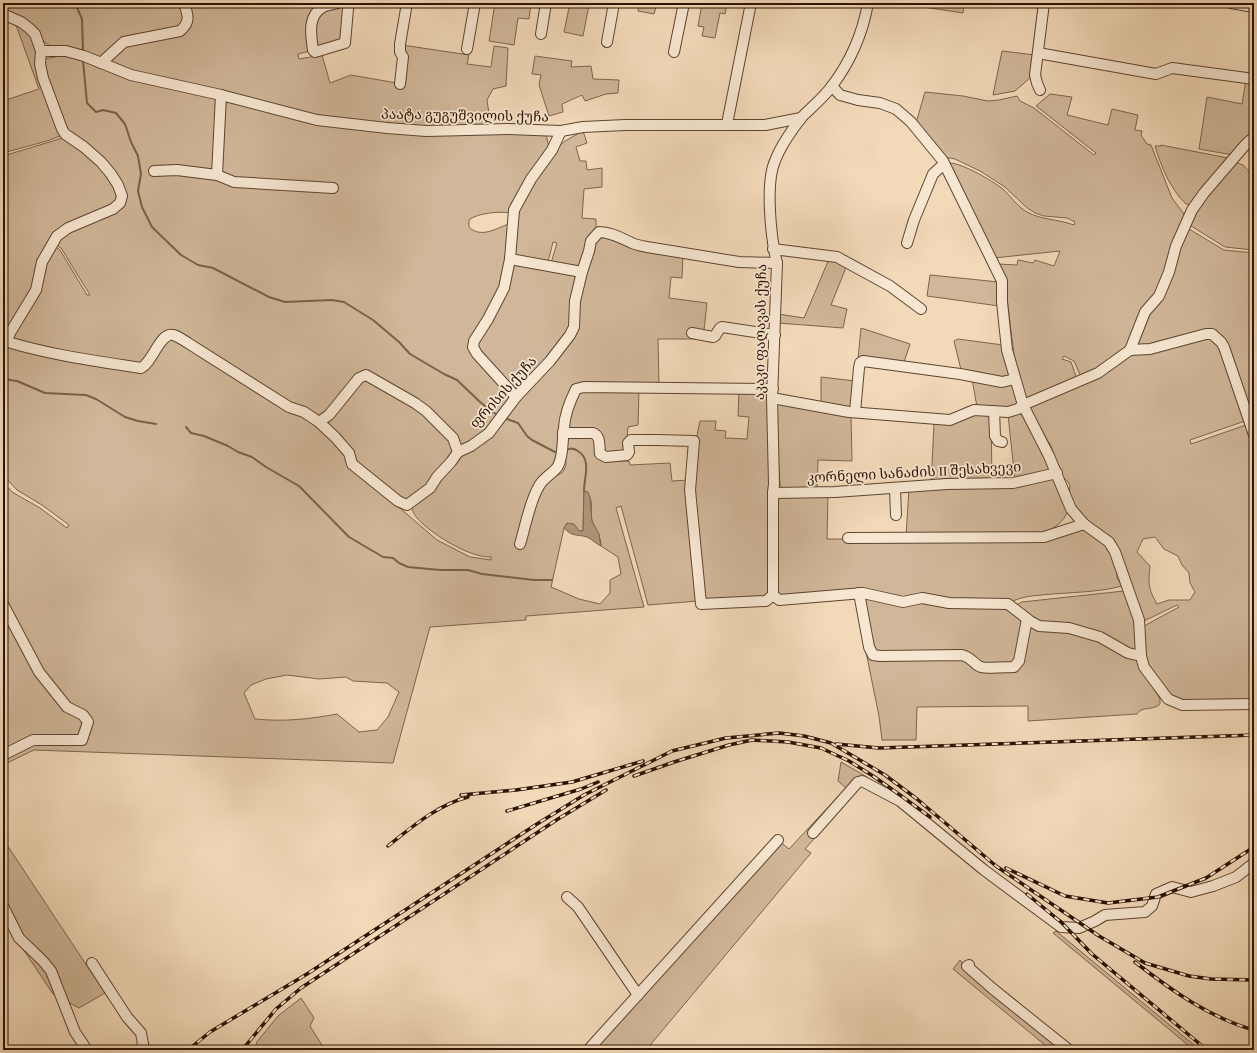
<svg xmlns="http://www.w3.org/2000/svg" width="1257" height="1053" viewBox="0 0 1257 1053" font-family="'Gentium Book Plus','Noto Serif Georgian',serif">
<rect width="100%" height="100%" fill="#f2d9b8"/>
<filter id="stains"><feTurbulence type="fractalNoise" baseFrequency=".005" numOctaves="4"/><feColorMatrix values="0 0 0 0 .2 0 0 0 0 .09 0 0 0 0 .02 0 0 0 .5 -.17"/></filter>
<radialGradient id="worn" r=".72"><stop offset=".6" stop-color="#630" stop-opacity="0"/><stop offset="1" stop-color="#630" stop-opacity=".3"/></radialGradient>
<g fill="#d0b799" stroke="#7e644c" fill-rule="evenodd">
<path d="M3 3H181L184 21 174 31 122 41 101 62 50 46 6 13 3 8Z"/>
<path d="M188 3H345L341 43 298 54 299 59 322 55 330 83 351 75 397 83 402 45 469 55 467 64 491 67 494 46 508 48 506 86 493 89 487 100 491 127 430 129 317 119 151 77 104 63 118 48 177 35Z"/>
<path d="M495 3H531L529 19 518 18 514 45 489 41Z"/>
<path d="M570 3H597V6L589 5 583 36 564 32Z"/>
<path d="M639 3H657L654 14 638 11Z"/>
<path d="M702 3H727L725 14 720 13 715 38 702 36 704 27 698 26Z"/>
<path d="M897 3H964L963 13Z"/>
<path d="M15 22 31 35 37 48 60 136 47 141 3 153V101L39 89Z"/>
<path d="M1002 51 1035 55 1031 77 1015 91 993 95Z"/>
<path d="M66 55 218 99 215 171 239 180 223 173 221 169 225 98 318 122 422 134H546L549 148 510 213C500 211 477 213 469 220V227C481 239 497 228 511 223L501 289 470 342 511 396 488 431 461 448 426 406 368 373 321 418 306 412 174 333 143 366 14 342 13 338 53 245 60 250 87 295H90L61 248 55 244 62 235 116 209 124 196 76 138 67 128 42 65 44 59Z"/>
<path d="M535 56 572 61 571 67 591 66 593 79 619 80 618 93 606 94 585 101 582 95 562 104 563 112 549 116 539 85 541 75 532 74Z"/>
<path d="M1246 80 1254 82V135L1233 155 1199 149 1207 97 1242 104Z"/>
<path d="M925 92 963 96 988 101 999 100 1017 96 1020 101 1034 108 1094 155 1096 153 1036 106 1050 94 1072 97 1067 115 1108 125 1112 109 1138 115 1135 130 1142 131 1141 135 1147 144 1151 145 1172 198 1184 214V220L1167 268 1128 350 1081 377 1074 361 1064 356 1062 359 1071 362 1077 379 1025 400 1015 363 1005 282 997 264 1017 265 1018 260 1033 263 1035 260 1054 266 1060 251 994 258 948 165 950 163C962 163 995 182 1004 190 1011 197 1018 207 1027 212 1041 220 1058 219 1074 225L1075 222 1067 218 1044 216 1035 213 1026 207 1005 187 980 171 955 159 944 157 916 123Z"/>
<path d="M583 131 587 143 576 147 580 161H586L587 170 602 168V187L584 189 582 218 596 219V227L591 234 578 269 551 263 557 243 553 242 548 262 514 255 516 211 554 150 565 141Z"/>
<path d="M66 137 98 162 117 187 118 201 56 234 33 290 3 339V156Z"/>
<path d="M1161 145 1228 158 1191 205 1186 204C1170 189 1161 166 1155 146H1161Z"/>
<path d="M1237 163 1243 165 1254 177 1253 250 1225 247 1188 224 1193 213 1234 164Z"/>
<path d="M1189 229 1224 250 1254 253V427L1217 334 1150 347 1140 346 1137 343 1178 245Z"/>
<path d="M604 236 683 255 682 278 671 277 669 298 707 303 703 339H658L659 385 575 386 558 458 535 500 549 480 563 472 566 465 564 436H591L607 461H629L630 465 670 463 672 481 689 480 698 601 648 605 621 506 616 508 644 607 526 616V620L430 627 393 763 34 750 3 765V758L34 742 82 743 91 723 68 706 41 671 3 600V482L12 492 40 508 67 528 69 525 42 505 17 490 3 475V349L9 345 66 361 69 358 139 371 166 340H179L303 415 334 437 351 466 437 540 470 557 491 560V557C470 558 431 534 417 518 414 515 413 511 411 507L461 454 473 447 571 338 578 301 596 241ZM584 491C596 499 589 510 592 521 595 530 601 536 601 546L618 557 621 574 610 580V593L600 604 579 599 551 587 564 528 567 523 579 531H583ZM287 675 319 679 346 677 353 681 387 683 399 692 388 717 377 730 359 732 337 714C310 719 284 722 255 719L244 693 251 685 266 679Z"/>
<path d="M829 259 847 265 831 305 847 309 843 328 778 323V314L804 318Z"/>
<path d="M512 263 576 274 578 277 571 328 518 392 479 354 476 341Z"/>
<path d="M930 275 999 282V306L927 296Z"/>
<path d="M861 328 910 344 903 365 858 359Z"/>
<path d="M1208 336 1220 345 1245 421 1190 440 1191 444 1246 425 1254 444V703L1216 704 1174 699 1152 674 1146 657 1144 626 1179 607 1177 605 1144 621 1121 554 1116 545 1079 514 1069 495 1070 486 1069 483 1060 474 1051 446 1027 407 1134 352ZM1155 537 1164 549 1178 556 1182 565 1189 573 1190 583 1195 592 1190 600H1169L1157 604C1148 589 1148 582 1150 566L1137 552 1143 539Z"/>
<path d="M958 339 1003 345 1013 377 1002 380 961 370 954 341Z"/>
<path d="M821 377 855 381 854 408 821 403Z"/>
<path d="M363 379 420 408 448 435 454 453 432 484 404 501 355 465 323 422Z"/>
<path d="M972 379 1014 383 1020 405 1012 408 977 407Z"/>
<path d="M639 390 638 425 628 427 626 452 604 455 600 438 569 433 566 427 577 391Z"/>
<path d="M739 391 763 392 767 394 772 482 769 592 766 598 708 601 703 598C697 540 686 479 700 421H716L715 430 726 431 725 438 747 439 749 417 738 416Z"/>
<path d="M774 399 851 416 852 461 818 460 817 490 782 488 780 484Z"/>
<path d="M1023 411 1051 471 1015 480 1008 415Z"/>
<path d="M978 413 991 414 992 480 931 484 934 424 945 423Z"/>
<path d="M1053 478 1068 510C1064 523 1054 527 1043 535L906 536 909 489Z"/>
<path d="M828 496 827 539 1028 540 1085 526 1105 543 1116 563 1117 578 1122 586C1096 593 1069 592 1042 595 1030 596 1020 597 1009 603L891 597 781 598 775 592 777 497Z"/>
<path d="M1124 591 1135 618 1138 652 1124 649 1036 622 1016 605 1022 602Z"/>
<path d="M862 595 918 602 1007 606 1029 624 1066 631 1098 639 1137 660 1160 699V704C1153 711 1141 706 1137 714L1028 721V706L917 707 916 740H882L879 716 855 598Z"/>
<path d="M3 607 33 666 85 722 80 739 34 737 3 752Z"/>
<path d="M841 762 867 777 889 796 861 786 805 849 811 853 646 1050H593L780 842 789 849 846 788 838 781Z"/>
<path d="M3 839 105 993 79 1008 53 994 3 919Z"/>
<path d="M1056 931 1200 1050H1194L1053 933Z"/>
<path d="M960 960 965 966 1066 1050H1051L953 969Z"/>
<path d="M301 998 314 1018 310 1026 325 1050H260L256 1043 278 1016Z"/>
</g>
<path fill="#af9579" stroke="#7b6149" d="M584 491 588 492 590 498 592 521 599 534 601 546C596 544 592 539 587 537 577 534 572 537 564 528L567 523 574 524 579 531H583Z"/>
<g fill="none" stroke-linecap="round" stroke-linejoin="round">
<g stroke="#7b6149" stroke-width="2">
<path d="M75 3 82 19 83 50"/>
<path d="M83 61 87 103 96 112 103 110 116 113 125 124 131 142 138 156 141 174 138 191 142 207 152 227 181 255 198 265 213 268 269 297 285 302 332 300 344 302 373 320 399 342 410 354 444 374 457 380 479 401 491 411 496 414"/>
<path d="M3 379 17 381 45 393 86 395 96 399 125 417 138 421 156 424"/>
<path d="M507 419 518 423 527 436 532 440 555 452"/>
<path d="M186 427 191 433 204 436 228 446 238 452 252 457 266 467 299 486 349 537 383 557 393 558 399 563 408 567 440 570H468L482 574 534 580H552"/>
<path d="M566 450C570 448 574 448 578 451 592 460 584 477 584 491"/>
</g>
<defs>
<g id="minor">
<path d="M338 3C334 4 327 5 323 7 307 16 311 35 313 50L315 52 345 43 348 9 347 3"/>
<path d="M1231 3 1254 7"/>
<path d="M3 14 21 22 29 28 35 34 41 51 40 64 43 78 62 129 65 134 84 147 101 162 111 174 118 185 122 196 120 203 113 209 68 228 57 236 42 262 36 290 10 333 8 338V342"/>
<path d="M541 34 546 3"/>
<path d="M607 42 614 3"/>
<path d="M467 49 475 3"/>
<path d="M41 51H66L84 56 131 75 221 95 317 120 387 128 426 131 508 129 561 131 583 127 625 125H765L801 118"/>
<path d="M674 52 684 3"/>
<path d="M1038 53 1156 74 1172 68 1254 79"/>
<path d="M101 63 124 42 180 31C191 22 188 15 184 3"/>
<path d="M400 84 403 57 400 52V44L407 3"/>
<path d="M832 86 840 95 858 100 880 103 896 109 911 122 943 161 1002 281V302L1007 350 1023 405 1049 456 1066 497 1071 509 1084 524 1109 542 1115 552 1139 620 1141 656 1144 667 1168 699 1182 705 1254 704"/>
<path d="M1040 90 1037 83 1035 75 1044 3"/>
<path d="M221 95 217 175 234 182 333 188"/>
<path d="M727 124 751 3"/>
<path d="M154 171 177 170 217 175"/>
<path d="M907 243 914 220 933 174 944 164"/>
<path d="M773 249 837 257 890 286 921 309"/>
<path d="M510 259 582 272"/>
<path d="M692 333 713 337 715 336 720 328 722 327 775 335"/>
<path d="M8 342C51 355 96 361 141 368 153 362 160 332 173 335 178 336 183 340 188 343L289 407 304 412 319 422 335 437 349 453 352 464 398 501 407 505 430 488 437 477 451 462 458 452 471 446 489 433 516 397 550 361 570 335 574 327 575 301 582 272 589 251 591 241 599 232C611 232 621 238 632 243 636 245 642 246 647 247L739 262 777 263"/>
<path d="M1130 350 1150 349 1206 334H1212L1221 342 1224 347 1254 435"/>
<path d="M516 397 477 354 473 347 474 341 488 319 504 288 510 259 514 210 531 179 552 150 561 131"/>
<path d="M772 398 849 412 950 420 974 410 1008 412 1018 409 1023 405 1098 373 1130 350 1145 312 1159 296 1169 272 1176 246 1192 210 1204 193 1246 144 1254 137"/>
<path d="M994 411 995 436 998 441 1002 442"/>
<path d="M855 412 859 368 860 363 863 361 960 374 1002 382 1015 379"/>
<path d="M319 422 329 415 359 378 366 375 415 403 426 411 453 438 458 452"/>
<path d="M563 433H593C601 436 599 446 600 454L606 457 627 455 629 452 628 443 631 440H657L694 441 690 490 701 604 766 601 773 595"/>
<path d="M895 488 896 515"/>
<path d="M773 493 835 492 947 484 1013 483 1057 473"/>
<path d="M848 538 1044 537 1084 524"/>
<path d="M520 544C526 525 529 503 539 486 544 477 554 473 558 466 564 455 562 439 564 427 565 414 570 401 576 389L584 387 773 389"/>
<path d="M859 593 869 647 873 655 880 656 962 655C973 658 974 665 981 667 988 669 1007 667 1014 667L1019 661 1027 619"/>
<path d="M773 595V493L774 484 772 398 777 263C771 239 765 183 775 161 780 147 793 128 802 117 812 107 824 97 832 86 850 62 863 32 868 3"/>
<path d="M773 595 779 600 863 593 903 602 922 598 949 603 1008 604 1030 621 1039 626 1069 628 1100 637 1128 653 1141 656"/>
<path d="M3 604 39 672 67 707 83 715 88 722 82 740H33L3 755"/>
<path d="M813 833 858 782 862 781 900 801 984 870 1061 927 1079 928 1095 921 1105 915 1145 912 1152 906 1156 894 1172 887 1191 892 1213 886 1236 877 1254 863"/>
<path d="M567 897 578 907 638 995"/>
<path d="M3 906 19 938 43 961 51 971 75 1032 87 1050"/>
<path d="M92 963 127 1017 141 1033 143 1044 141 1050"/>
<path d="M969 965 967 966 968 967 993 989 1069 1050"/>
<path d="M588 1050 778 840"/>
</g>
</defs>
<use href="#minor" stroke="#5e442e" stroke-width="12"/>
<use href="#minor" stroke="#f7e6d1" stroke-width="10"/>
<defs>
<g id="rail">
<path d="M836 744 879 748 1254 735"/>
<path d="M634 776 674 762 729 745 752 740 788 742 821 748 849 761 873 776 900 795 930 817"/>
<path d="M461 795 516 790 572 782 643 761"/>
<path d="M507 811 581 789 598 782"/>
<path d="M388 846C412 827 437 805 468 797"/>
<path d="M1006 868 1065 896 1108 903 1158 897 1206 878 1254 847"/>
<path d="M1027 894 1062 923 1092 954 1207 1050"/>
<path d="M1135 962C1171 990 1210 1018 1254 1030"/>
<path d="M188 1050 210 1032 307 974 537 824 584 795 672 751 726 738 779 733 804 736 831 743 885 775 917 799 996 866 1099 936 1145 963 1189 976 1211 979 1254 980"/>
<path d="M242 1050 276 1009 301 988 558 819 606 790"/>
</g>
</defs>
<use href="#rail" stroke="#2c1200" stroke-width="3.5"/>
<use href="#rail" stroke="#f7e6d1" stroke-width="2" stroke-dasharray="6" stroke-linecap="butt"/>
</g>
<g text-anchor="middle" stroke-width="3.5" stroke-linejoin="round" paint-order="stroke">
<g font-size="14" fill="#2c1200" stroke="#f7e6d1">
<text transform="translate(465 115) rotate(1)" y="5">პაატა გუგუშვილის ქუჩა</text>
<text transform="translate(760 332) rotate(-89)" y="5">აკაკი ფაღავას ქუჩა</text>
<text transform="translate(503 392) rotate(-48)" y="5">ფრისის ქუჩა</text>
<text transform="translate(914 472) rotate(-3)" y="5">კორნელი სანაძის II შესახვევი</text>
</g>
</g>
<rect width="1257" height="1053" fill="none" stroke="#f2d9b8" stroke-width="16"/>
<rect x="4" y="4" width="1249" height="1045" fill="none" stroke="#2c1200" stroke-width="2"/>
<rect x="8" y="8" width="1241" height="1037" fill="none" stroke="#2c1200"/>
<rect width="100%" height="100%" filter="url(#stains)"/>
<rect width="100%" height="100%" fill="url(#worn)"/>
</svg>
